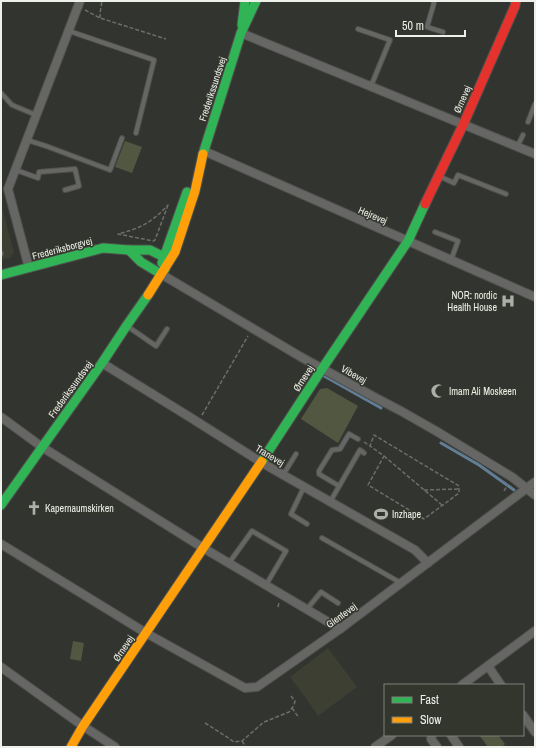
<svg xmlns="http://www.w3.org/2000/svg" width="536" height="748" viewBox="0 0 536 748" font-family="'Archivo Narrow',sans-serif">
<rect width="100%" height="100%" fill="#32342f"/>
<g fill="#3c3f32">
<path d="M1 204 14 252 10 258 1 260Z"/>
<path d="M328 648 357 687 318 716 308 701 290 677Z"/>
</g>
<g fill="#515741">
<path d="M125 141 142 147 132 173 115 167Z"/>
<path d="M327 388 358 406 338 443 301 419 320 389Z"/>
<path d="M73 641 84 643 81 661 70 659Z"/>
<path d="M479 735H498L505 744 502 747H488Z"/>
</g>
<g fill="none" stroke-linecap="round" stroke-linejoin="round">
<g stroke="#627e96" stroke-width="3">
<path d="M324 376 381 408"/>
<path d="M441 443 479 465 514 490"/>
</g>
<defs>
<g id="lane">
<path d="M433 1 434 3 427 27 443 32"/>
<path d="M358 29 390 40 371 86"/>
<path d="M69 31 154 60 136 133"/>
<path d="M1 93 12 105 36 115"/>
<path d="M528 122 535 104"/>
<path d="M27 140 46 146 110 170 122 138"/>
<path d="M517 147 523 135"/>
<path d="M16 170 38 178 39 172 75 169 79 186 65 190"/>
<path d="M439 176 454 183 458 175 506 194"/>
<path d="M435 232 458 241 451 260"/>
<path d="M1 253V254"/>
<path d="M127 326 156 346 167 329"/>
<path d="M283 475 296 454"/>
<path d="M339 486 319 474V471L332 450 340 449 349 434 358 439"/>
<path d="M304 487 291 514 307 524"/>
<path d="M330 502 360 450 364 453"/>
<path d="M322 538 401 583"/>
<path d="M229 563 252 531 286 551 266 585"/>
<path d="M307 609 321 592 338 603"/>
</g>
<g id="street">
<path d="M241 33 535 154"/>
<path d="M204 151 535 297"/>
<path d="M29 268 8 189 80 1"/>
<path d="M161 274 301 357 376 398 401 411 436 431 512 477 535 495"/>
<path d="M102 363 188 416 264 464 415 550 428 563"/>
<path d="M1 417 42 447 205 549 340 629"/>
<path d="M1 544 146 633 245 688 257 687 340 629 535 482"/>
<path d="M488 666 501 685"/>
<path d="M1 667 83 726 115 747"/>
<path d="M462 685 535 631"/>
<path d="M523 715 535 732"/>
<path d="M432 735 431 739 437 747"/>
<path d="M451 735 459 747"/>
<path d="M375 747 392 735"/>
</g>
<g id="fast">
<path d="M242 25 245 1"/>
<path d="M203 154 241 33 256 1"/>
<path d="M129 250 141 262 161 274"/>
<path d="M162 263 187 192"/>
<path d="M1 275 103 248 129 250H150L164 257 166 264 165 269"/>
<path d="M262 461 322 369 408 241 425 204"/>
<path d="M1 505 102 363 127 325 148 295"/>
</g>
<g id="slow">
<path d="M148 295 175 252 195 191 203 154"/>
<path d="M71 747 83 726 262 461"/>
</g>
<path id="jam" d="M425 204 463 125 515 6 516 1"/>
</defs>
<use href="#lane" stroke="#50514e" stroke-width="6"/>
<use href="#street" stroke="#50514e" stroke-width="10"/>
<use href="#fast" stroke="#50514e" stroke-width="11"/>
<use href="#slow" stroke="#50514e" stroke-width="11"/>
<use href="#jam" stroke="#50514e" stroke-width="11"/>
<g stroke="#6d6e6b" stroke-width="1.5" stroke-dasharray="4 2" stroke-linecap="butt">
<path d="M85 10 100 18 166 39"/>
<path d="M100 18V13L102 1"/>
<path d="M168 205 155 240 153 241 118 234C141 228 151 223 168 205Z"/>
<path d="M202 415 248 336"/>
<path d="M364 442 370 446 374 435 459 486V493L424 519 368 485 384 456 370 446"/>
<path d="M384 456 442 505"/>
<path d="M424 490 459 489"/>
<path d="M504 491 508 484"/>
<path d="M278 607 279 603"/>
<path d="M292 708 299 718"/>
<path d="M205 723 227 737 234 742 242 741 264 722 289 712 294 705 295 701 291 696"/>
<path d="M242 741 246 747"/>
</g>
<use href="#lane" stroke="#666665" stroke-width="4"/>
<use href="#street" stroke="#666665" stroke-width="8"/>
<use href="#fast" stroke="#30b455" stroke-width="9"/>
<use href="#slow" stroke="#ff9f0a" stroke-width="9"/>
<use href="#jam" stroke="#e5322d" stroke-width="9"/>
</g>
<defs>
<symbol id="hospital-bare" viewBox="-9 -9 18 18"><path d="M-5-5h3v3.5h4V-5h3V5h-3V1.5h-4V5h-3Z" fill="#acaea9" stroke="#33362d" stroke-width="2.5" paint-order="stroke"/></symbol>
<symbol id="mosque-bare" viewBox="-9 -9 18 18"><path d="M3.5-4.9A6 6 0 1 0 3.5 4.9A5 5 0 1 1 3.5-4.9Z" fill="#acaea9" stroke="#33362d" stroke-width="2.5" paint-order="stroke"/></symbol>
<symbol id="church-bare" viewBox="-9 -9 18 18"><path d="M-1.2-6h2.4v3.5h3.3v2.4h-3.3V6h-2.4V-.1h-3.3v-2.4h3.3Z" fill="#acaea9" stroke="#33362d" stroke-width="2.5" paint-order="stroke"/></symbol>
<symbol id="stadium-bare" viewBox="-9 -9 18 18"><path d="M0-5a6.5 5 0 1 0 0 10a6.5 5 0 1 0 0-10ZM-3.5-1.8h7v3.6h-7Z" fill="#acaea9" stroke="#33362d" stroke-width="2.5" paint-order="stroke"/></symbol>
</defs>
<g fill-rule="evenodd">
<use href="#hospital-bare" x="498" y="291" width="20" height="20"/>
<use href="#mosque-bare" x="428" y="381" width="20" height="20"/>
<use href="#church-bare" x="24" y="498" width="20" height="20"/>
<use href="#stadium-bare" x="371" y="504" width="20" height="20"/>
</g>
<g text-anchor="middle" stroke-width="3" stroke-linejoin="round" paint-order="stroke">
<g font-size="10" fill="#eef0ea" stroke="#33362d">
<text transform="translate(212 89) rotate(-72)" y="4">Frederikssundsvej</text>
<text transform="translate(462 99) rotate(-66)" y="4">Ørnevej</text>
<text transform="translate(373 215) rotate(23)" y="4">Hejrevej</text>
<text transform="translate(62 248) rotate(-15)" y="4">Frederiksborgvej</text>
<text transform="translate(354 374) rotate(30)" y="4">Vibevej</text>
<text transform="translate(303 378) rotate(-57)" y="4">Ørnevej</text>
<text transform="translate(70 389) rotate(-54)" y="4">Frederikssundsvej</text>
<text transform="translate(270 455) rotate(31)" y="4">Tranevej</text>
<text transform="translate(341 615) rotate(-36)" y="4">Glentevej</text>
<text transform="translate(123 648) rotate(-56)" y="4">Ørnevej</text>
</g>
<g font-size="10" fill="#eef0ea" stroke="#33362d" text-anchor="start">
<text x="497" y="299" text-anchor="end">NOR: nordic<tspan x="497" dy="12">Health House</tspan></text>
<text x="449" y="395">Imam Ali Moskeen</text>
<text x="45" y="512">Kapernaumskirken</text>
<text x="392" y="518">Inzhape</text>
</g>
</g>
<rect width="536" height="748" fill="none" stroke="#eef0ea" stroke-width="4"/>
<rect x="384" y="684" width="140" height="52" fill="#33362d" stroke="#7e8079"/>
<rect x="392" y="697" width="20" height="6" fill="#30b455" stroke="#7e8079"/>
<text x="420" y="704" font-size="12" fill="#eef0ea">Fast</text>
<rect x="392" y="717" width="20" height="6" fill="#ff9f0a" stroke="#7e8079"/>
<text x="420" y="724" font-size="12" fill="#eef0ea">Slow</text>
<path d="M396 30v6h69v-6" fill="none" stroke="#eef0ea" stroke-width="2"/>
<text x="402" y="30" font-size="12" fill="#eef0ea" stroke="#33362d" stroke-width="3" paint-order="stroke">50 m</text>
</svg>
